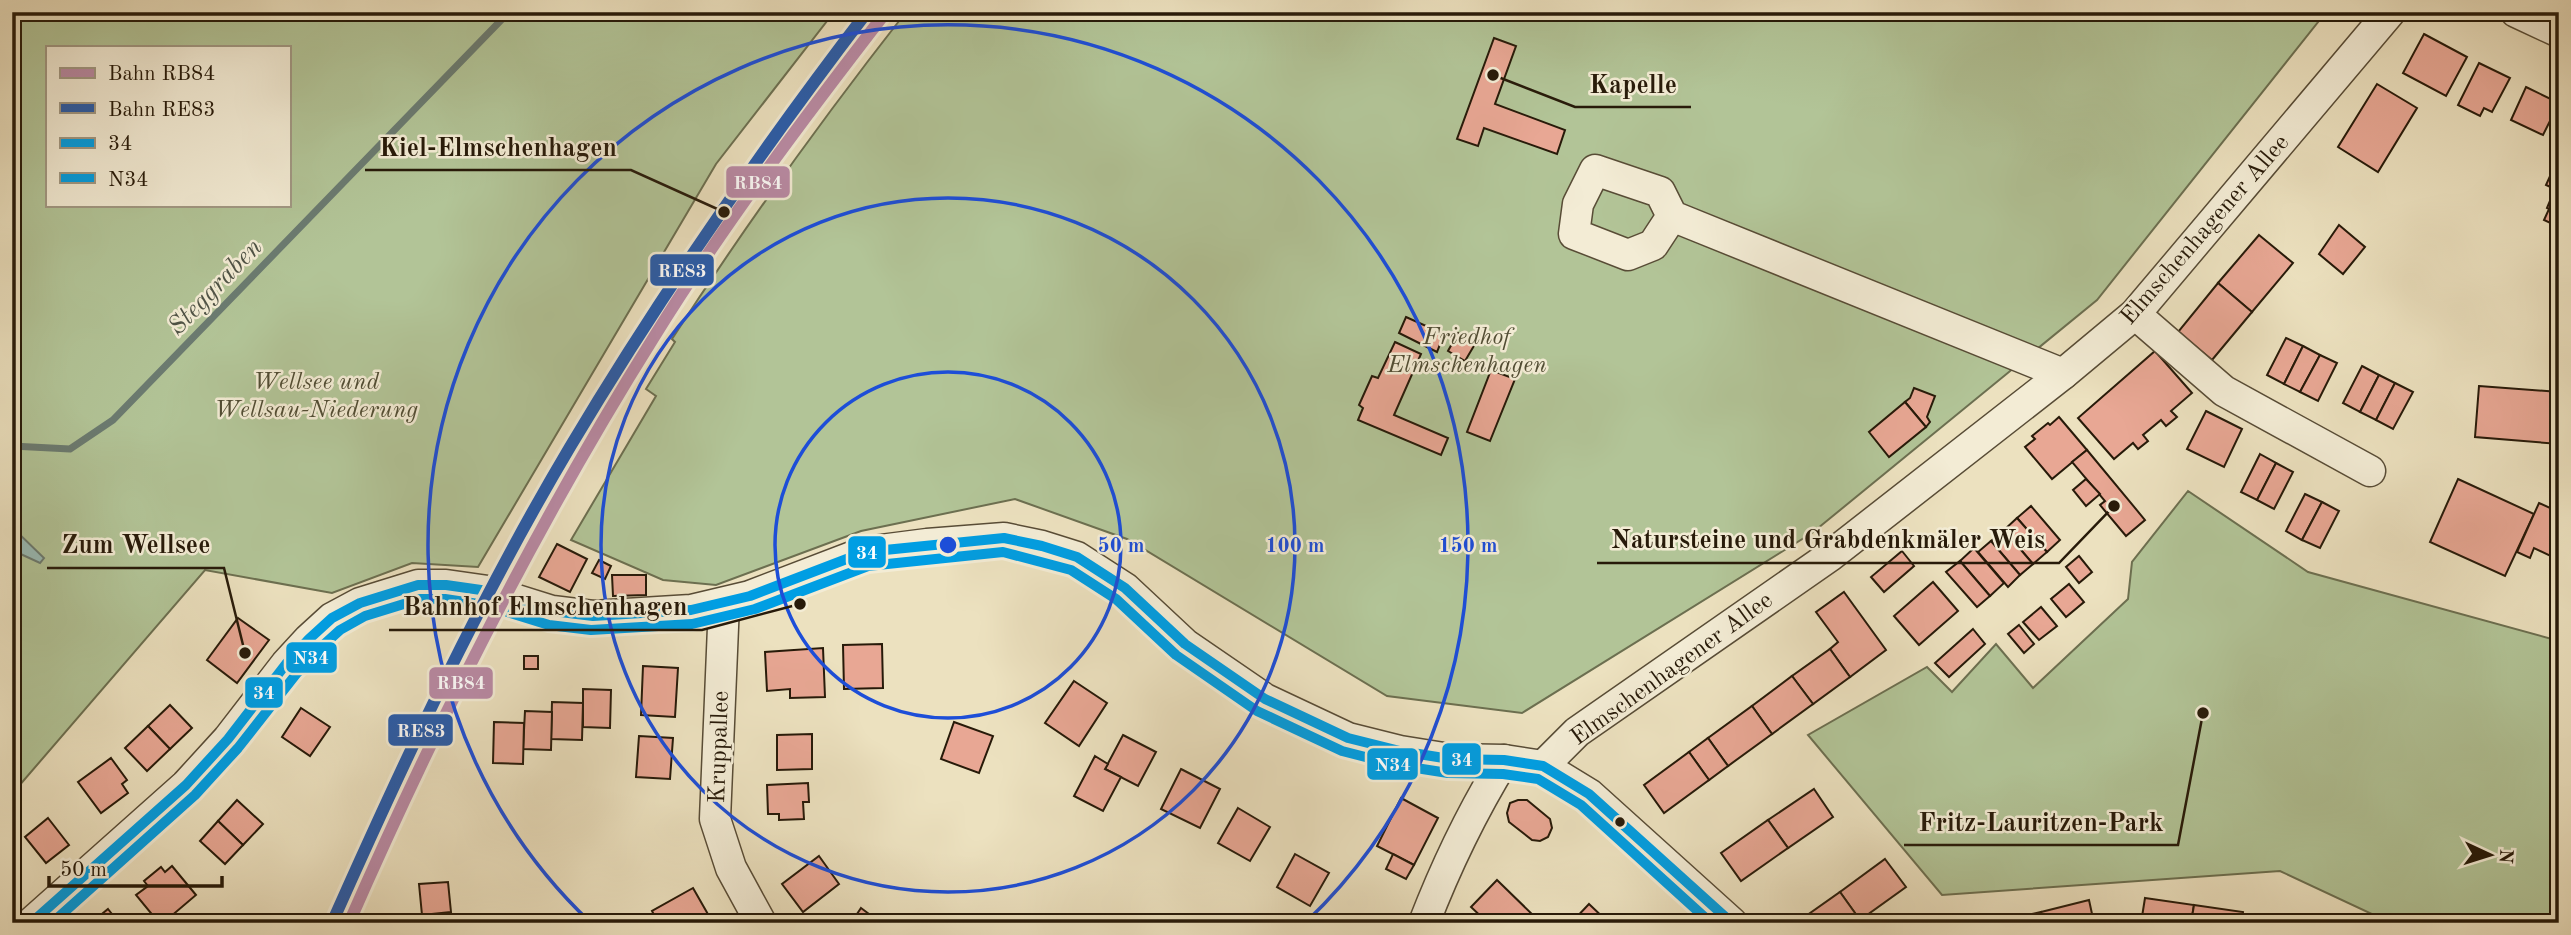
<svg xmlns="http://www.w3.org/2000/svg" width="2571" height="935" viewBox="0 0 2571 935" font-family="'Old Standard TT',serif">
<rect width="100%" height="100%" fill="#ece1bf"/>
<filter id="stains"><feTurbulence type="fractalNoise" baseFrequency=".00286" numOctaves="4"/><feColorMatrix values="0 0 0 0 .2 0 0 0 0 .09 0 0 0 0 .02 0 0 0 .5 -.17"/></filter>
<radialGradient id="worn" r=".72"><stop offset=".6" stop-color="#630" stop-opacity="0"/><stop offset="1" stop-color="#630" stop-opacity=".3"/></radialGradient>
<g fill="#b2c497" stroke="#6c6f50" stroke-width="2" fill-rule="evenodd">
<path d="M12 12H834L716 164 478 567 412 563 332 593 205 570 12 794ZM47 47H289V205H47Z"/>
<path d="M906 12H2326L2097 300 1812 533 1522 713 1387 696 1127 539 1015 499 861 531 716 585 663 580 571 540 656 396 646 389 675 342 672 339C745 226 823 118 906 12Z"/>
<path d="M2188 491 2308 572 2559 641V923H2391L2280 871 1942 895 1808 735 1927 667 1952 692 1996 644 2033 688 2128 599 2132 562Z"/>
</g>
<path fill="#99bcb7" stroke="#6b7b71" stroke-width="2" d="M12 527 44 558 40 563 12 550Z"/>
<g fill="none" stroke-linecap="round" stroke-linejoin="round">
<path stroke="#6b7b71" stroke-width="7" d="M12 446 70 449 113 420 509 12"/>
</g>
<g fill="#e8a794" stroke="#271a09" stroke-width="2">
<path d="M2424 34 2467 57 2446 96 2403 73Z"/>
<path d="M1494 38 1516 46 1495 104 1565 130 1557 154 1484 128 1478 146 1457 139Z"/>
<path d="M2479 63 2510 78 2492 112 2484 108 2480 116 2458 105Z"/>
<path d="M2377 84 2417 108 2378 172 2338 147Z"/>
<path d="M2526 87 2559 103 2543 135 2511 120Z"/>
<path d="M2556 163 2559 164V213L2547 208 2555 189 2546 185Z"/>
<path d="M2549 209 2559 213V227L2544 220Z"/>
<path d="M2339 225 2365 247 2343 274 2319 254Z"/>
<path d="M2259 235 2293 263 2252 312 2218 283Z"/>
<path d="M2218 283 2252 312 2212 360 2178 332Z"/>
<path d="M1406 317 1444 334 1437 352 1399 333Z"/>
<path d="M1458 333 1475 344 1465 361 1448 351Z"/>
<path d="M2286 338 2303 346 2284 384 2267 375Z"/>
<path d="M1395 342 1421 354 1394 415 1448 438 1441 455 1358 420 1363 408 1359 405 1372 376 1378 378Z"/>
<path d="M2303 346 2320 355 2300 392 2284 384Z"/>
<path d="M2155 351 2192 393 2171 411 2177 417 2166 426 2161 420 2143 435 2148 441 2138 449 2133 443 2114 459 2078 418Z"/>
<path d="M2320 355 2337 363 2318 401 2300 392Z"/>
<path d="M2362 366 2379 375 2360 412 2343 403Z"/>
<path d="M1491 370 1515 379 1490 441 1467 432Z"/>
<path d="M2379 375 2395 383 2376 420 2360 412Z"/>
<path d="M2395 383 2413 392 2393 429 2376 420Z"/>
<path d="M2479 386 2559 392V444L2475 437Z"/>
<path d="M1914 388 1935 396 1927 417 1930 422 1926 427 1905 402 1910 398Z"/>
<path d="M1905 402 1926 427 1889 457 1869 432Z"/>
<path d="M2206 411 2242 429 2224 467 2187 449Z"/>
<path d="M2059 417 2087 450 2052 479 2025 447 2035 439 2032 436 2048 423 2050 425Z"/>
<path d="M2087 450 2145 520 2126 536 2100 505 2105 501 2072 462Z"/>
<path d="M2260 454 2276 463 2257 500 2241 492Z"/>
<path d="M2276 463 2293 472 2274 509 2257 500Z"/>
<path d="M2086 479 2100 494 2086 506 2073 490Z"/>
<path d="M2458 479 2534 514 2505 576 2430 542Z"/>
<path d="M2305 494 2322 502 2302 540 2286 531Z"/>
<path d="M2322 502 2339 511 2320 548 2302 540Z"/>
<path d="M2539 503 2559 512V560L2534 548 2530 558 2517 552Z"/>
<path d="M2031 506 2060 540 2047 552 2017 518Z"/>
<path d="M2017 518 2047 552 2033 564 2004 530Z"/>
<path d="M2004 530 2033 564 2020 575 1991 541Z"/>
<path d="M1991 541 2020 575 2008 587 1978 552Z"/>
<path d="M557 544 587 559 570 592 539 577Z"/>
<path d="M1974 548 2004 583 1990 596 1960 561Z"/>
<path d="M1902 551 1914 566 1884 592 1871 577Z"/>
<path d="M2079 556 2092 572 2079 583 2066 567Z"/>
<path d="M599 560 611 566 605 579 592 573Z"/>
<path d="M1960 561 1990 596 1977 607 1946 572Z"/>
<path d="M612 575H646V595L613 596Z"/>
<path d="M1933 582 1958 611 1919 645 1894 616Z"/>
<path d="M2069 584 2084 602 2066 617 2051 599Z"/>
<path d="M1844 592 1886 650 1850 677 1830 649 1838 642 1816 612Z"/>
<path d="M2041 607 2057 626 2039 640 2023 622Z"/>
<path d="M238 618 269 640 237 683 207 660Z"/>
<path d="M2019 625 2034 644 2024 653 2008 634Z"/>
<path d="M1973 629 1985 644 1949 677 1935 663Z"/>
<path d="M882 644 883 688 844 689 843 645Z"/>
<path d="M823 648 825 697 790 698V689L767 691 765 652Z"/>
<path d="M1830 649 1850 677 1813 704 1792 676Z"/>
<rect x="524" y="656" width="14" height="13"/>
<path d="M643 666 678 668 675 717 641 715Z"/>
<path d="M1792 676 1813 704 1772 734 1752 706Z"/>
<path d="M1074 681 1107 703 1079 746 1045 723Z"/>
<path d="M583 689 611 690 610 728 583 727Z"/>
<path d="M552 702 583 703 582 740 551 739Z"/>
<path d="M170 705 192 728 170 749 148 726Z"/>
<path d="M1752 706 1772 734 1728 766 1708 738Z"/>
<path d="M301 708 330 727 310 756 282 737Z"/>
<path d="M525 711 552 712 551 750 523 749Z"/>
<path d="M494 722 524 723 523 764 493 763Z"/>
<path d="M954 722 993 736 979 773 941 759Z"/>
<path d="M148 726 170 749 147 771 125 748Z"/>
<path d="M812 734V769L777 770V735Z"/>
<path d="M1123 735 1156 752 1138 786 1105 769Z"/>
<path d="M639 736 673 738 670 779 636 777Z"/>
<path d="M1708 738 1728 766 1709 780 1689 752Z"/>
<path d="M1689 752 1709 780 1664 813 1644 785Z"/>
<path d="M1095 756 1108 764 1105 769 1121 777 1103 811 1074 796Z"/>
<path d="M111 758 127 780 122 784 128 793 101 813 78 782Z"/>
<path d="M1181 769 1220 789 1200 828 1161 809Z"/>
<path d="M808 783 809 802H803L804 819 779 820V814H768L767 785Z"/>
<path d="M1814 789 1833 817 1788 848 1768 820Z"/>
<path d="M1401 798 1438 818 1414 865 1377 846Z"/>
<path d="M237 800 263 824 243 845 218 821Z"/>
<path d="M1518 800H1527L1550 819 1552 828 1548 837 1540 841 1532 840 1509 822 1507 813 1510 803Z"/>
<path d="M1238 808 1270 827 1250 861 1218 843Z"/>
<path d="M48 818 69 845 46 863 25 837Z"/>
<path d="M1768 820 1788 848 1741 881 1721 853Z"/>
<path d="M218 821 243 845 225 864 200 841Z"/>
<path d="M1295 854 1329 873 1310 906 1277 887Z"/>
<path d="M1393 854 1414 865 1406 879 1386 869Z"/>
<path d="M819 856 839 884 803 912 782 884Z"/>
<path d="M1885 859 1906 887 1860 920 1840 892Z"/>
<path d="M172 866 196 895 163 923H159L136 895 148 886 144 881 161 867 165 872Z"/>
<path d="M1497 880 1535 917 1530 923H1488L1471 907Z"/>
<path d="M448 882 451 912 422 915 419 884Z"/>
<path d="M693 888 713 923H658L652 911Z"/>
<path d="M1840 892 1860 920 1856 923H1796Z"/>
<path d="M2145 898 2194 905 2191 923H2141Z"/>
<path d="M2089 900 2094 923H2044L2041 912Z"/>
<path d="M1589 904 1609 923H1571Z"/>
<path d="M2194 905 2243 912 2242 923H2191Z"/>
<path d="M861 908 881 923H851Z"/>
<path d="M108 909 119 923H91Z"/>
<path d="M2041 912 2044 923H1994Z"/>
</g>
<g fill="none" stroke-linecap="round" stroke-linejoin="round">
<defs>
<g id="minor">
<path d="M2516 12 2559 32"/>
<path d="M1672 216 1653 245 1628 255 1574 234 1578 204 1595 170 1660 192 1672 216 2063 374"/>
<path d="M2135 314 2224 391 2370 471"/>
<path d="M724 603 715 819 731 868 761 923"/>
<path d="M1543 766 1577 732 1830 556 2063 374 2135 314 2390 12"/>
<path d="M31 923 186 785 228 739 286 664 309 639 332 618 360 603 418 585H446L488 591 552 611 593 616 691 610 750 596 865 552 927 544 1004 538 1042 546 1077 557 1125 588 1185 644 1265 699 1348 738 1400 751 1450 759 1504 760 1543 766 1589 794 1732 923"/>
<path d="M1424 923C1446 866 1472 812 1504 760"/>
</g>
</defs>
<use href="#minor" stroke="#584c36" stroke-width="33"/>
<use href="#minor" stroke="#f3ecd5" stroke-width="30"/>
<defs>
<path id="bus-1" d="M31 923 186 785 228 739 286 664 309 639 332 618 360 603 418 585H446L488 591 552 611 593 616 691 610 750 596 865 552 1004 538 1042 546 1077 557 1125 588 1185 644 1265 699 1348 738 1400 751 1450 759 1504 760 1543 766 1589 794 1732 923"/>
<path id="bus-2" d="M52 923 195 795 238 748 297 673 319 649 340 630 365 616 420 599H445L485 605 549 625 591 630 692 624 755 609 868 566 1003 552 1071 570 1116 599 1176 655 1257 711 1342 751 1397 765 1448 773 1503 774 1538 779 1581 805 1711 923"/>
</defs>
<use href="#bus-1" stroke="#f3ecd5" stroke-width="16"/>
<use href="#bus-2" stroke="#f3ecd5" stroke-width="16"/>
<use href="#bus-1" stroke="#009ee3" stroke-width="10"/>
<use href="#bus-2" stroke="#009ee3" stroke-width="10"/>
<defs>
<path id="rail-1" d="M349 923C438 720 536 525 654 337 724 224 804 118 886 12"/>
<path id="rail-2" d="M332 923C404 761 479 600 570 447 660 296 760 152 867 12"/>
</defs>
<use href="#rail-1" stroke="#f3ecd5" stroke-width="18"/>
<use href="#rail-2" stroke="#f3ecd5" stroke-width="18"/>
<use href="#rail-1" stroke="#b98aa5" stroke-width="12"/>
<use href="#rail-2" stroke="#295caa" stroke-width="12"/>
</g>
<g fill="none" stroke="#1d4ed8" stroke-width="3.5">
<circle cx="948" cy="545" r="173"/>
<circle cx="948" cy="545" r="347"/>
<path d="M590 922A520 520 0 1 1 1306 922"/>
</g>
<circle fill="#271a09" stroke="#f3ecd5" stroke-width="2.5" cx="1620" cy="822" r="6"/>
<g text-anchor="middle" stroke-width="5" stroke-linejoin="round" paint-order="stroke">
<g font-size="24" fill="#271a09" stroke="#f3ecd5">
<text transform="translate(2204 229) rotate(-49)" y="8">Elmschenhagener Allee</text>
<text transform="translate(1671 668) rotate(-36)" y="8">Elmschenhagener Allee</text>
<text transform="translate(718 747) rotate(-88)" y="8">Kruppallee</text>
</g>
<g font-size="24" font-style="italic" fill="#514d34" stroke="#f3ecd5">
<text x="1467" y="344">Friedhof<tspan x="1467" dy="28">Elmschenhagen</tspan></text>
<text x="316" y="389">Wellsee und<tspan x="316" dy="28">Wellsau-Niederung</tspan></text>
</g>
<g font-size="26" font-style="italic" fill="#4f5346" stroke="#f3ecd5">
<text transform="translate(214 286) rotate(-46)" y="9">Steggraben</text>
</g>
</g>
<circle cx="948" cy="545" r="10" fill="#1d4ed8" stroke="#f3ecd5" stroke-width="3.5"/>
<g font-size="21" text-anchor="middle" font-weight="bold" fill="#1d4ed8" stroke="#f3ecd5" stroke-width="5" stroke-linejoin="round" paint-order="stroke">
<text x="1121" y="552">50 m</text>
<text x="1295" y="552">100 m</text>
<text x="1468" y="552">150 m</text>
</g>
<path fill="none" stroke="#271a09" stroke-width="2.5" d="M1493 75L1575 107H1691M724 212L631 170H365M2114 506L2059 563H1597M245 653L224 568H47M800 604L702 630H389M2203 713L2178 845H1904"/>
<g fill="#271a09" stroke="#f3ecd5" stroke-width="2.5">
<circle cx="1493" cy="75" r="7"/>
<circle cx="724" cy="212" r="7"/>
<circle cx="2114" cy="506" r="7"/>
<circle cx="245" cy="653" r="7"/>
<circle cx="800" cy="604" r="7"/>
<circle cx="2203" cy="713" r="7"/>
</g>
<g font-size="26" text-anchor="middle" font-weight="bold" fill="#271a09" stroke="#f3ecd5" stroke-width="5" stroke-linejoin="round" paint-order="stroke">
<text x="1633" y="93">Kapelle</text>
<text x="498" y="156">Kiel-Elmschenhagen</text>
<text x="1828" y="548">Natursteine und Grabdenkmäler Weis</text>
<text x="136" y="553">Zum Wellsee</text>
<text x="545" y="615">Bahnhof Elmschenhagen</text>
<text x="2041" y="831">Fritz-Lauritzen-Park</text>
</g>
<g stroke="#f3ecd5" stroke-width="2.5">
<rect x="725" y="165" width="66" height="34" rx="7" fill="#b98aa5"/>
<rect x="649" y="253" width="66" height="34" rx="7" fill="#295caa"/>
<rect x="847" y="535" width="40" height="34" rx="7" fill="#009ee3"/>
<rect x="285" y="641" width="53" height="33" rx="7" fill="#009ee3"/>
<rect x="428" y="666" width="66" height="34" rx="7" fill="#b98aa5"/>
<rect x="244" y="676" width="40" height="33" rx="7" fill="#009ee3"/>
<rect x="387" y="713" width="67" height="34" rx="7" fill="#295caa"/>
<rect x="1441" y="742" width="41" height="34" rx="7" fill="#009ee3"/>
<rect x="1366" y="747" width="53" height="34" rx="7" fill="#009ee3"/>
</g>
<g font-size="19" text-anchor="middle" font-weight="bold" fill="#fff">
<text x="758" y="189">RB84</text>
<text x="682" y="277">RE83</text>
<text x="867" y="559">34</text>
<text x="311" y="664">N34</text>
<text x="461" y="689">RB84</text>
<text x="264" y="699">34</text>
<text x="421" y="737">RE83</text>
<text x="1462" y="766">34</text>
<text x="1393" y="771">N34</text>
</g>
<rect width="2571" height="935" fill="none" stroke="#ece1bf" stroke-width="42"/>
<rect x="14" y="14" width="2543" height="907" fill="none" stroke="#271a09" stroke-width="3.5"/>
<rect x="21" y="21" width="2529" height="893" fill="none" stroke="#271a09" stroke-width="2"/>
<rect x="46" y="46" width="245" height="161" fill="#f3ecd5" stroke="#a19883" stroke-width="2"/>
<rect x="60" y="68" width="35" height="10" fill="#b98aa5" stroke="#a19883" stroke-width="2"/>
<text x="108" y="80" font-size="21" fill="#271a09">Bahn RB84</text>
<rect x="60" y="103" width="35" height="10" fill="#295caa" stroke="#a19883" stroke-width="2"/>
<text x="108" y="116" font-size="21" fill="#271a09">Bahn RE83</text>
<rect x="60" y="138" width="35" height="10" fill="#009ee3" stroke="#a19883" stroke-width="2"/>
<text x="108" y="150" font-size="21" fill="#271a09">34</text>
<rect x="60" y="173" width="35" height="10" fill="#009ee3" stroke="#a19883" stroke-width="2"/>
<text x="108" y="186" font-size="21" fill="#271a09">N34</text>
<g transform="translate(2490 855) rotate(94)" stroke="#f3ecd5" stroke-width="5" paint-order="stroke">
<path d="M0-5L12 26L0 18L-12 26Z" fill="#271a09"/>
<text y="-10" font-size="19" font-weight="bold" text-anchor="middle" fill="#271a09">N</text>
</g>
<path d="M49 876v10h173v-10" fill="none" stroke="#271a09" stroke-width="3.5"/>
<text x="60" y="876" font-size="21" fill="#271a09" stroke="#f3ecd5" stroke-width="5" paint-order="stroke">50 m</text>
<rect width="100%" height="100%" filter="url(#stains)"/>
<rect width="100%" height="100%" fill="url(#worn)"/>
</svg>
